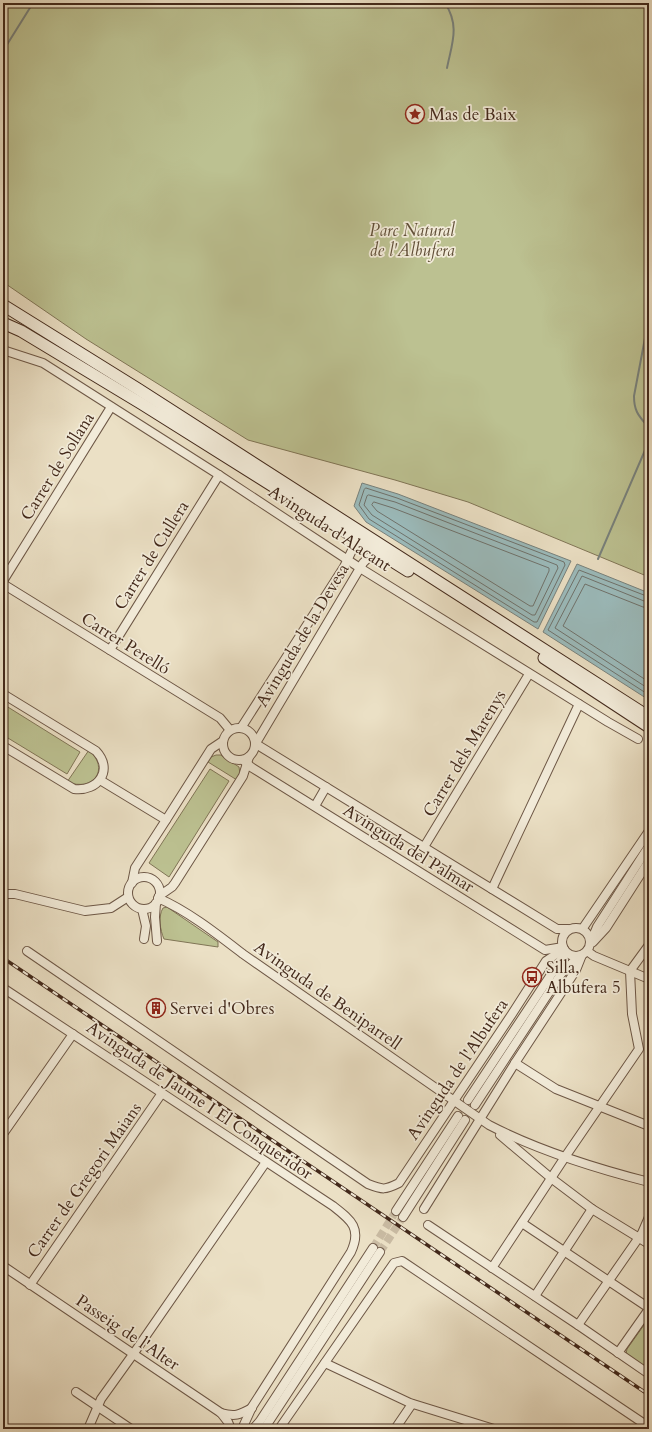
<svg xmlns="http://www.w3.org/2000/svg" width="652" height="1432" viewBox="0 0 652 1432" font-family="Cardo,serif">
<rect width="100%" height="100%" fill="#ebe0c5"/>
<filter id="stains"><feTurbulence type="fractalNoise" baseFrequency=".005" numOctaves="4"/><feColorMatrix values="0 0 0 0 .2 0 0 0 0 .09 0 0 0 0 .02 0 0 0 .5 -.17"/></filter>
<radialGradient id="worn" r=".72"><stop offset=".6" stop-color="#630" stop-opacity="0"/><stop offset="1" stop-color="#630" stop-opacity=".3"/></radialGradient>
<g fill="#bcc191" stroke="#807556">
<path d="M3 3H649V577L468 502 395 480 248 440 86 339 3 282Z"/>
<path d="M3 704 80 752 67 774 3 735Z"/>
<path d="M89 750C110 769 94 792 67 782Z"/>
<path d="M216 755H221L239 767 240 774 237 780 208 762 211 757Z"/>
<path d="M210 769 229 781 169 877 149 863Z"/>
<path d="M167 907 218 942V947L164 939C160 930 158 916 163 908Z"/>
<path d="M649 1318V1369L626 1354 627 1349Z"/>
</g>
<g fill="#9bbbbc" stroke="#78817c">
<path d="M362 483 398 494 571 561 538 629 366 522 354 506Z"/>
<path d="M577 564 649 593V700L543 632Z"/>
</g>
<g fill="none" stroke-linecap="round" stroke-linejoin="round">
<g stroke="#6f726c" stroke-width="1">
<path d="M366 488 397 498 564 562 565 565 537 622H534L369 519 359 505 364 490Z"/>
<path d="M369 495 395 502 557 565 558 568 535 615H532L372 515 364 505 367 496Z"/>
<path d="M374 502 393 508 549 568V571L533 606H530L377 511 372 505Z"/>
<path d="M649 597 579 570 548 630 649 695"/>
<path d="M649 602 644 601 582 576 555 628 649 689"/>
<path d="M649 608 643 607 585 584 563 626 649 682"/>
</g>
<g stroke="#78817c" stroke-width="2">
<path d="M445 3C460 26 452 43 447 68"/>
<path d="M3 51 33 3"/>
<path d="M649 317 634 396C634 412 639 416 649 428"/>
<path d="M598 559 649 441"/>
</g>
<g stroke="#c9bba3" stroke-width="8" stroke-dasharray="8 4" stroke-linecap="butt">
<path d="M373 1248 396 1211"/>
<path d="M380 1252 403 1217"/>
</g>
<defs>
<g id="street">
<path d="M3 350 43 363 219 475 360 568 608 722 638 739"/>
<path d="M3 581 111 407"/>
<path d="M3 584 220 718 230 730"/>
<path d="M110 650 219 475"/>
<path d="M3 694 96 751C114 770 98 792 74 789L3 746"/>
<circle cx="239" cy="744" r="16"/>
<path d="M241 728 344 567 355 544 353 537"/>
<path d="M256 743 363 563 368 558 384 556"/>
<path d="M256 744 557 929H568"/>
<path d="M243 760 251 767 545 950 563 947"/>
<path d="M100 780 166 820"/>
<path d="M315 806 326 787"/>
<path d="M424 847 529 674"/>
<circle cx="144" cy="893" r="16"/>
<path d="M132 883 135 868 166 820 211 749 223 741"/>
<path d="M492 889 579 704"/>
<path d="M3 894H15L85 911 111 908 128 897"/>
<path d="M159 896 172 887 175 883 243 776 249 757"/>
<path d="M158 898C188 911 217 934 243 954L489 1125C539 1151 594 1168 649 1182"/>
<path d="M156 903 155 917 157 941"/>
<path d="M142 909 146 926 144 939"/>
<circle cx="576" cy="942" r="14"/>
<path d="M583 928 649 831"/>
<path d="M591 941 597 927 649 846"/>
<path d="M593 942 606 928 649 861"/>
<path d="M27 951 368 1184C383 1190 385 1190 399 1183L512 1014 546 961 564 949"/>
<path d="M587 951 594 956 649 979"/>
<path d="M3 988 333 1206C351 1220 362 1228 351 1252L252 1407 242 1429"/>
<path d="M515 1063 556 1089 649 1126"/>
<path d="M468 1100 566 952"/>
<path d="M475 1105 561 974 579 956"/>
<path d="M3 1134 73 1034"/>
<path d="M500 1135 551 1178 592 1209 649 1244"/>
<path d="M424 1209 515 1063 576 970 582 955"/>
<path d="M396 1211 458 1116"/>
<path d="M403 1217 465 1120"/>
<path d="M522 1223 649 1308"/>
<path d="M428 1225 578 1325 649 1374"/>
<path d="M3 1266 221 1413 228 1422 231 1429"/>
<path d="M492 1268 565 1157 639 1049 632 1014 630 971 649 945"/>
<path d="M30 1285 162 1093"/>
<path d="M535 1296 592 1209"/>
<path d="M578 1325 642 1233 649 1217"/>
<path d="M618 1353 649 1309"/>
<path d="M325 1363 410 1403 494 1429"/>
<path d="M76 1392 131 1429"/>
<path d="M221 1413C235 1417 239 1415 252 1408"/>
<path d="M88 1429 101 1399 134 1353 266 1162"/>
<path d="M253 1429 260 1421 373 1248"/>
<path d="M264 1429 380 1252"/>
<path d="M279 1429 394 1263 402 1261 649 1427"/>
<path d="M395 1429 412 1404"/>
</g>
<g id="secondary">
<path d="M3 305 138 389 649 717"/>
<path d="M3 323 21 331 142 404 408 571"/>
<path d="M544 658 649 727"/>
</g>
</defs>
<use href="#street" stroke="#6d5746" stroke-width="10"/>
<use href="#secondary" stroke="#43291b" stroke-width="13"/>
<use href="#street" stroke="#f2ebd9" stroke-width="8"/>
<use href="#secondary" stroke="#f2ebd9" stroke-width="11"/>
<defs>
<path id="rail" d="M3 958 649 1395"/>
</defs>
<use href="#rail" stroke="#43291b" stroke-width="3.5"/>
<use href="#rail" stroke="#f2ebd9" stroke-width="2" stroke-dasharray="6" stroke-linecap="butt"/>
</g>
<defs>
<symbol id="sight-ring" viewBox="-11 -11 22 22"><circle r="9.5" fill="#f2ebd9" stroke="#8f2418" stroke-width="1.5"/><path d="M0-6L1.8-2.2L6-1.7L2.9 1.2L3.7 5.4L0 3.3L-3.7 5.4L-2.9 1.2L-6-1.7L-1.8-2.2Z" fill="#8f2418"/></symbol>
<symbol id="bus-ring" viewBox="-11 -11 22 22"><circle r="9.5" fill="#f2ebd9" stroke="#8f2418" stroke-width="1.5"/><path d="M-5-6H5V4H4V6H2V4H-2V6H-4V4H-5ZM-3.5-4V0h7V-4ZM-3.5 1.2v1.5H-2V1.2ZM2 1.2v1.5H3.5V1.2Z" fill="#8f2418"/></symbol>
<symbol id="building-ring" viewBox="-11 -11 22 22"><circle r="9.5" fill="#f2ebd9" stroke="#8f2418" stroke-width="1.5"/><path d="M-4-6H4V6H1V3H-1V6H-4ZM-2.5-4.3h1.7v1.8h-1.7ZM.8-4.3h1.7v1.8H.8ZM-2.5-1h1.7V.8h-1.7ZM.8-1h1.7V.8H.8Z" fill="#8f2418"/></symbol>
</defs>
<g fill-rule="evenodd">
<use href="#sight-ring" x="404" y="103" width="22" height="22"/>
<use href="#bus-ring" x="521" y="966" width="22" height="22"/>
<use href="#building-ring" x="145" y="997" width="22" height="22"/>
</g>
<g text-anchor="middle" stroke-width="3.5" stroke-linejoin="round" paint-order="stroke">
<g font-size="17" fill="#43291b" stroke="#f2ebd9" text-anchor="start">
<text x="429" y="120">Mas de Baix</text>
<text x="546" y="973">Silla,<tspan x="546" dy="20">Albufera 5</tspan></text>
<text x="170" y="1014">Servei d'Obres</text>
</g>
<g font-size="17" font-style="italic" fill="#614f38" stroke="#f2ebd9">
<text x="412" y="236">Parc Natural<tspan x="412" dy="20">de l'Albufera</tspan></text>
</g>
<g font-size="17" fill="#43291b" stroke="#f2ebd9">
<text transform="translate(57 466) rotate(-58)" y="6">Carrer de Sollana</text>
<text transform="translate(330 528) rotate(33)" y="6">Avinguda d'Alacant</text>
<text transform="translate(151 555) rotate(-58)" y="6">Carrer de Cullera</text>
<text transform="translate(302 635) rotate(-59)" y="6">Avinguda de la Devesa</text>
<text transform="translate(126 643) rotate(32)" y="6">Carrer Perelló</text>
<text transform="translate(464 753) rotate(-59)" y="6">Carrer dels Marenys</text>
<text transform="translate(409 848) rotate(32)" y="6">Avinguda del Palmar</text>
<text transform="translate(328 995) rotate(35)" y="6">Avinguda de Beniparrell</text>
<text transform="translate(457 1069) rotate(-56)" y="6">Avinguda de l'Albufera</text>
<text transform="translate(200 1100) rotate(34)" y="6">Avinguda de Jaume I El Conqueridor</text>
<text transform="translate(84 1180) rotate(-55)" y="6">Carrer de Gregori Maians</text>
<text transform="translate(128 1332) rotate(34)" y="6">Passeig de l'Alter</text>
</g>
</g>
<rect width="652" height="1432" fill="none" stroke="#ebe0c5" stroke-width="16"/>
<rect x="4" y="4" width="644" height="1424" fill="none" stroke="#43291b" stroke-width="2"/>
<rect x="8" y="8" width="636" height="1416" fill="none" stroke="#43291b"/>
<rect width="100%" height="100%" filter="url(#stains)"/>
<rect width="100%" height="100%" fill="url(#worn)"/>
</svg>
